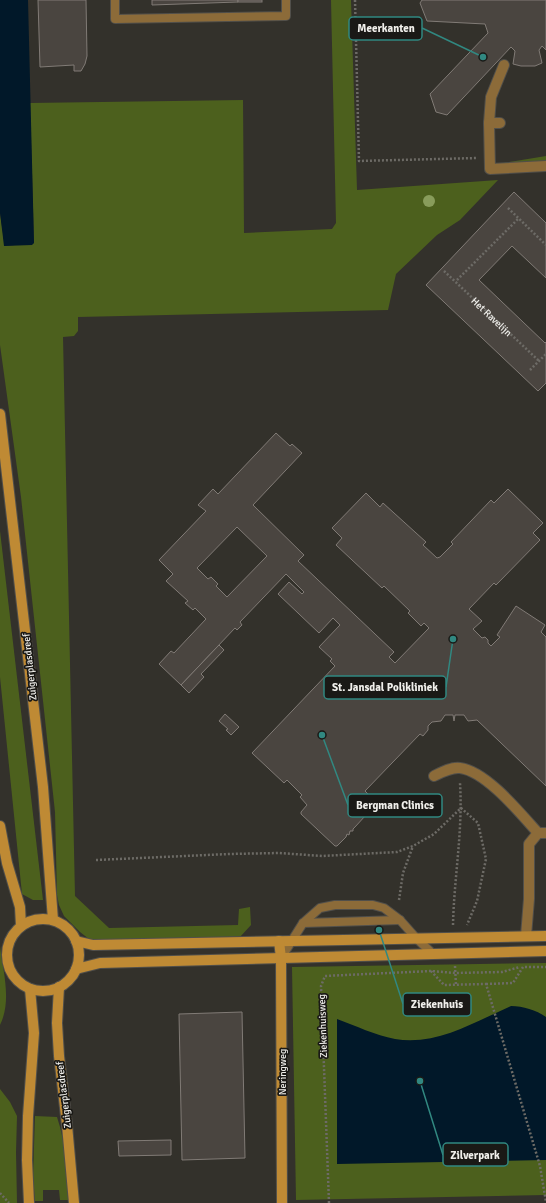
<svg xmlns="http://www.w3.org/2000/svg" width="546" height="1203" viewBox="0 0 546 1203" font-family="Signika,sans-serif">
<rect width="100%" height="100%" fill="#33312b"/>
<g fill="#4c601d">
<path d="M331 0H351L357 190 498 180 460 220 437 235 396 274 388 310 78 317V331L74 336 63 337 75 896 109 928 238 925 239 909 250 907 251 925 240 937 110 941 89 939 80 932 64 916 59 905 57 895 55 812 21 497 0 345V213L5 246 34 243 30 103 243 100 244 233 332 229 336 223Z"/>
<path d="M546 156V162L503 163Z"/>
<path d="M0 531 43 900H33L22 894 0 677Z"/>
<path d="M0 946C3 971 12 1001 0 1025Z"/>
<path d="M546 963V1195L296 1200 292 967Z"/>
<path d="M0 1089 10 1102 17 1116 16 1152 17 1203H0Z"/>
<path d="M35 1116 57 1117C66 1143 67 1173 69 1200H60L59 1190H43V1201H35L33 1177Z"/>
</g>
<g fill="#011829">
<path d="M0 0H28L34 243 32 245 4 246 0 213Z"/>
<path d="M511 1006C523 1006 536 1010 546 1017V1160L337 1164V1019C356 1026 375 1035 395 1039 437 1046 474 1022 511 1006Z"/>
</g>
<g fill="#4a4540" stroke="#817b76" fill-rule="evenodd">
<path d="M38 0H86L87 56 85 64 81 71H74V65L40 67Z"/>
<path d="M152 0H238V2L152 5Z"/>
<rect x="238" y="0" width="24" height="2"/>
<path d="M422 0H546V50L542 46 539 50 542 63 535 66H521L513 64 515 51 511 47 447 115 436 112 430 94 488 33 485 24 427 21 420 3Z"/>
<path d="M514 192 546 223V278L512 246 479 280 545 343 546 342V383L538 391 426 285Z"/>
<path d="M276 433 290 446 292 444 302 453 253 505 304 555 298 561 394 652 389 657 395 663 429 628 424 623 421 626 408 613 410 611 384 586 382 588 336 545 342 538 332 528 366 493 380 507 383 503 426 542 423 545 437 558 440 557 453 544 451 542 491 500 494 503 508 489 543 523 533 533 540 540 496 585 494 583 469 609 482 621 473 629 482 638 485 637 488 640V643L491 646 500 637 497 635 516 606 545 625 541 632 546 637V786L477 720 468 721 464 715H455L454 721 453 715H445L441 721 432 722 428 726V730L423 736 420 734 365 791 377 803 355 827 353 829V831H350L349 835 347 834 346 837 337 846H335L301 814V812L307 805 300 797 302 795 287 780 284 783 252 753 335 666 330 661 332 659 319 647 340 625 333 618 319 633 278 594 289 582 302 594 304 592 286 574 240 622 242 625 237 630 235 628 181 685 159 664 171 651 174 653 206 619 195 608 193 610 185 603 188 601 166 581 173 574 159 560 206 511 198 505 213 489 218 494ZM237 527 267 556 227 597 216 586 218 584 211 577 208 579 197 568Z"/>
<path d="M219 645 224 650 201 674 204 677 189 693 181 685Z"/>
<path d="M225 714 239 727 231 735 226 730 228 729 219 721Z"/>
<path d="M242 1012 245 1158 182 1160 179 1014Z"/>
<path d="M171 1140V1155L119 1156 118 1141Z"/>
</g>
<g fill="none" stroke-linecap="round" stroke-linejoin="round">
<defs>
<g id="lane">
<path d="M115 0V19L286 16V0"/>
<path d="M303 923 400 920"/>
<path d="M281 958 303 923 320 908 335 905H373L384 908 400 920 416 938 433 954"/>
</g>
<g id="street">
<path d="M489 123 491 97 504 65"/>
<path d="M500 123H489L490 169 546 166"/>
<path d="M434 776C442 772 451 767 460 768 486 771 521 814 538 833"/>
<path d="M526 936 529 899V844L538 833H546"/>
</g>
<g id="secondary">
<path d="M0 414 43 787 53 920"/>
<path d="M0 826 7 863 20 907 21 926"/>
<circle cx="43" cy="955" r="36"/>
<path d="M76 941 93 945 546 936"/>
<path d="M279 941 281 958 282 1203"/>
<path d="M76 969 100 963 546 951"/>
<path d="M59 987 57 1023 59 1056 67 1125 74 1203"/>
<path d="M29 1203 27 1160 28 1116 34 1033 30 989"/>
</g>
</defs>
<use href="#lane" stroke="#514f4a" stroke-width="10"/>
<use href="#street" stroke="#514f4a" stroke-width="12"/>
<use href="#secondary" stroke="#514f4a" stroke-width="12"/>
<g stroke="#6d6b66" stroke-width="2.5" stroke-dasharray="2 2" stroke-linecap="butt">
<path d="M355 0 359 161 477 158"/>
<path d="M508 208 546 245"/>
<path id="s1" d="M444 271 539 361"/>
<path d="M457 280 519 218"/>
<path d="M530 370 546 354"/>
<path d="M96 860 229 854 279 853 322 856 397 852 413 846 434 834 461 808 478 823 486 859 477 901 467 925"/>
<path d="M399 900 403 873 413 846"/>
<path d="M453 925C454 878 463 831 460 783"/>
<path d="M455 966 456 985"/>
<path d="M525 967H546"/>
<path d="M431 971 444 985 486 984 540 1166 546 1202"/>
<path d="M486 984 513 983 523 967"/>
<path d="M0 1193 9 1203"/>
<path d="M329 1203 321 986 325 976 431 971 455 973 502 972 520 967"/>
</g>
<use href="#lane" stroke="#8c6b39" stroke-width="8"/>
<use href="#street" stroke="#8c6b39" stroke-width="10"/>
<use href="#secondary" stroke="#bf8a34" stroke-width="10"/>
</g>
<circle fill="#889c5b" cx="429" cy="201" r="6"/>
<g text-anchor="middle" stroke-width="3.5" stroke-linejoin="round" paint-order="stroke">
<g font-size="10" fill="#f0efeb" stroke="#1a1916">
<text dy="4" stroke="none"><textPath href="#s1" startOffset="66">Het Ravelijn</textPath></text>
<text transform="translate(29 667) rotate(-96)" y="4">Zuigerplasdreef</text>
<text transform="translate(322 1026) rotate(-92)" y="4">Ziekenhuisweg</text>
<text transform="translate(282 1072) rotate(-90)" y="4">Neringweg</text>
<text transform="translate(63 1095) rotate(-97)" y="4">Zuigerplasdreef</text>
</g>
</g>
<path fill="none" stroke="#318881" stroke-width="1.5" d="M483 57L422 28M453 639L446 687M322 735L348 805M379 930L403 1004M420 1081L443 1155"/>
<g fill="#318881" stroke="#1a1916" stroke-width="1.5">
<circle cx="483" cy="57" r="4"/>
<circle cx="453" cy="639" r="4"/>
<circle cx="322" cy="735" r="4"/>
<circle cx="379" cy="930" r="4"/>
<circle cx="420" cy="1081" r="4"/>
</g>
<g fill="#1a1916" stroke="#318881" stroke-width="1.5">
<rect x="349" y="17" width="73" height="23" rx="4"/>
<rect x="324" y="676" width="122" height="23" rx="4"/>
<rect x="348" y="794" width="94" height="23" rx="4"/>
<rect x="403" y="993" width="68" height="23" rx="4"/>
<rect x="443" y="1143" width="65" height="23" rx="4"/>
</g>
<g font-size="11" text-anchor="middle" font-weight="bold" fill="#f0efeb">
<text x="386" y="32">Meerkanten</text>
<text x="385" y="691">St. Jansdal Polikliniek</text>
<text x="395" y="809">Bergman Clinics</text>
<text x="437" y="1008">Ziekenhuis</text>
<text x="475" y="1159">Zilverpark</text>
</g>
</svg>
